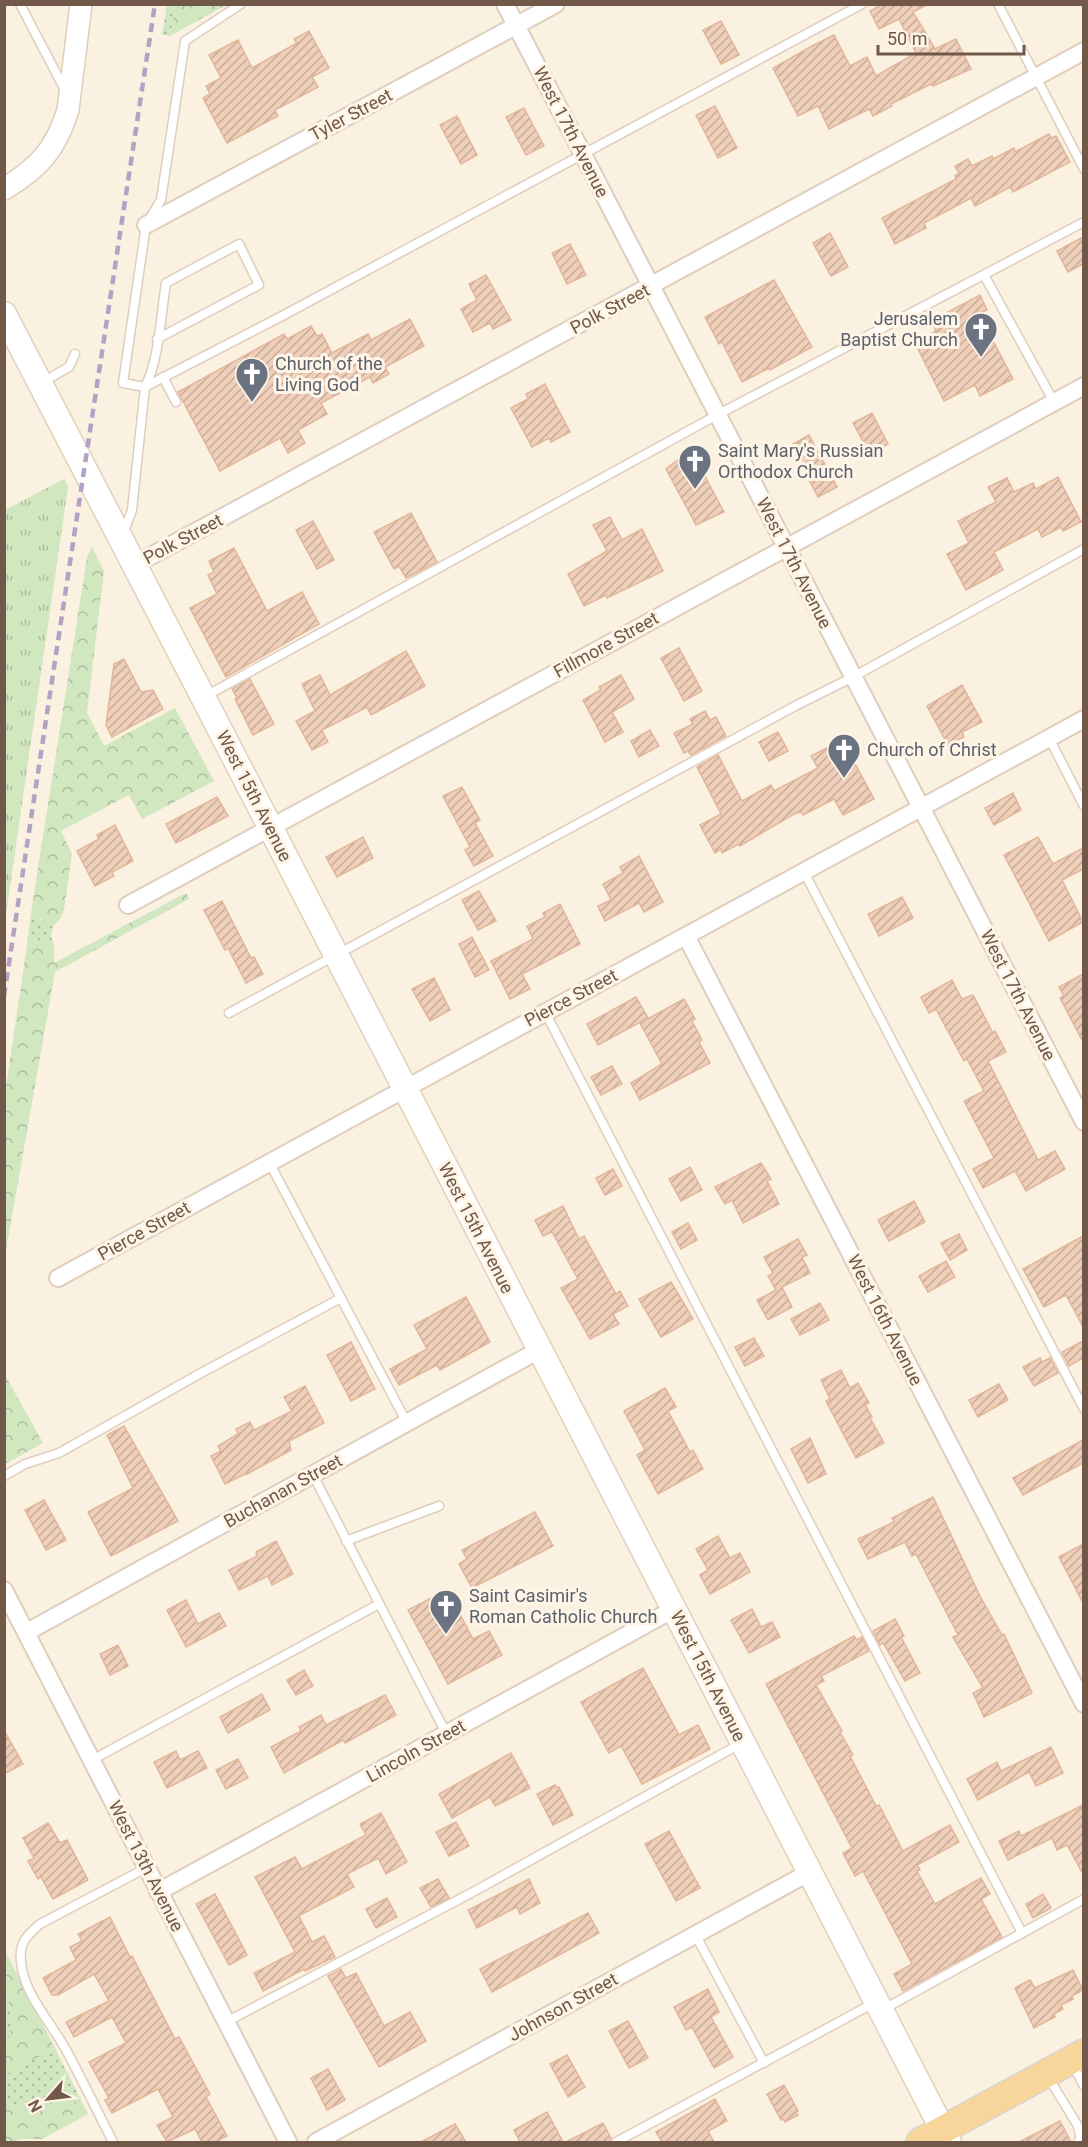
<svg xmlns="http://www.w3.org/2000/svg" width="1088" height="2147" viewBox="0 0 1088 2147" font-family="Roboto,sans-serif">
<defs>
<pattern id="grass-dots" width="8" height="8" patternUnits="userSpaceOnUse" patternTransform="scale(1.5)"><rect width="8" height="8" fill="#d0e7c0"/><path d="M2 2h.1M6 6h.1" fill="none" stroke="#adbe9e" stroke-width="1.8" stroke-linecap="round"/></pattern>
<pattern id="forest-crowns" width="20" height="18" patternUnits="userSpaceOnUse" patternTransform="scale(1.5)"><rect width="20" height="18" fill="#d0e7c0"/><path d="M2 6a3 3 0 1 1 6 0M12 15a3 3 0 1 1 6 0" fill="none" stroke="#adbe9e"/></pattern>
<pattern id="park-tufts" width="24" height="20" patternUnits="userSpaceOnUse" patternTransform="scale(1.5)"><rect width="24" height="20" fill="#d0e7c0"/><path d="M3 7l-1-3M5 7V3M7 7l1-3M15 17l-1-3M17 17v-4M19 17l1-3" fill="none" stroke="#adbe9e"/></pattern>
<pattern id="building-hatch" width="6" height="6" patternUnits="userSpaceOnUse" patternTransform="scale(1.5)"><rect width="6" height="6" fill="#efcfba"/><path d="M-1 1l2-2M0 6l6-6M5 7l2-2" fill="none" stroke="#c6ab99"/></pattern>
</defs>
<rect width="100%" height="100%" fill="#fbf1e1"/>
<g fill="url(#grass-dots)">
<path d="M167 5H176L170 36 162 34Z"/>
<path d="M31 913 53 926 51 936 54 946 44 942 27 945Z"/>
<path d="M5 1988 13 2022 5 2051Z"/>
<path d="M55 2048 88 2114 72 2101 41 2105 5 2106 4 2075Z"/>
</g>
<g fill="url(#forest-crowns)">
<path d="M176 5V4L226 5 170 36Z"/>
<path d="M92 547 104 571 87 713 104 746 175 708 214 781 142 819 129 795 61 831 72 854 64 910 60 919 53 926 31 913 87 557Z"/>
<path d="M186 893 189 899 55 972 5 1256V1093L27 945 44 942 54 946V963Z"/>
<path d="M4 1373 43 1443 5 1464H4Z"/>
<path d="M4 1949 55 2048 5 2075V2051L13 2022 5 1988Z"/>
<path d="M72 2101 88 2114 42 2139H20L13 2142H5V2106L41 2105Z"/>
</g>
<path fill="url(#park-tufts)" d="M64 479 68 487 5 921V510Z"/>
<g fill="url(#building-hatch)" stroke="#e1b69b" stroke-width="1.5">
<path d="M883 4H928L913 12 935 49 956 39 971 69 933 86 931 84 891 104 892 106 873 116 869 109 829 129 818 106 798 116 773 68 814 45 834 35 850 66 867 57 876 76 916 53 899 19 879 29 870 11Z"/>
<path d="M721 21 739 55 721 64 703 30Z"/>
<path d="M309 31 329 68 312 77 318 87 275 110 278 116 227 143 203 98 210 94 206 86 221 78 209 55 238 40 252 68 297 43 294 39Z"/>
<path d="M715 106 737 148 718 158 696 115Z"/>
<path d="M524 108 544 146 526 155 506 117Z"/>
<path d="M457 116 477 155 461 164 440 125Z"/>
<path d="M1049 134 1051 138 1056 136 1070 162 1013 192 1010 187 975 206 971 198 924 223 926 228 895 244 882 218 956 179 955 176 959 173 955 166 968 159 972 166 992 156 993 159 1014 148 1015 152Z"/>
<path d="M830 233 848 267 831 276 813 243Z"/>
<path d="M1083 237V264L1068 272 1057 251Z"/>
<path d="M570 244 586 275 567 284 552 253Z"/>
<path d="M486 275 511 320 493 329 490 323 473 332 461 309 477 300 469 284Z"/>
<path d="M774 280 812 347 770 370 769 368 742 382 722 342 719 344 705 317Z"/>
<path d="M980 295 987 310 979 314 1013 379 980 396 975 385 944 401 915 343 936 331 931 321Z"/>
<path d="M410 319 424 346 385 367 389 374 373 383 370 377 321 403 327 414 298 430 305 443 288 453 280 438 220 471 178 392 284 334 287 339 311 326 317 336 322 334 332 353 368 334 371 340Z"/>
<path d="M545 384 570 432 551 442 549 438 532 447 511 408 528 399 526 394Z"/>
<path d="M872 413 888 444 870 454 853 423Z"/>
<path d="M809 435 837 487 818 497 791 445Z"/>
<path d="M693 454 724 512 696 525 666 469 683 456 688 457Z"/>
<path d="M1058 477 1081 522 1063 531 1061 527 1042 537 1038 529 994 552 1003 570 966 590 947 554 969 543 958 521 996 502 988 487 1007 478 1014 492 1033 483 1036 489Z"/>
<path d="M411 513 437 562 406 578 399 566 394 569 374 532Z"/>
<path d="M610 517 622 540 642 529 663 571 607 598 606 595 584 606 568 574 607 551 593 525Z"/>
<path d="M313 521 334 560 317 569 296 530Z"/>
<path d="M234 548 267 611 302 592 319 624 226 677 190 608 217 594 208 575 214 572 209 561Z"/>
<path d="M679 648 702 691 684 701 661 658Z"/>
<path d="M406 651 425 686 371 715 367 707 322 730 328 742 312 750 296 721 315 711 302 684 320 675 330 695Z"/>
<path d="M124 659 141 692 153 690 163 709 112 737 106 725 114 664Z"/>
<path d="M621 675 634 699 612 712 623 732 605 742 583 700 601 690 599 687Z"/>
<path d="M250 679 274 724 253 735 235 699 237 698 232 689Z"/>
<path d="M962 685 982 722 962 732 964 737 948 745 927 706Z"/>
<path d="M705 711 710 720 716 717 726 736 691 755 688 751 684 753 674 733 693 724 690 719Z"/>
<path d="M650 730 659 746 639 757 631 741Z"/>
<path d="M778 732 788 751 769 761 759 742Z"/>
<path d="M840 741 850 759 852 758 874 799 843 815 834 799 803 815 801 812 794 814 740 846 739 844 722 853 721 849 715 853 700 825 721 814 697 767 718 755 742 801 771 785 774 791 818 768 811 756Z"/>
<path d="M462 787 480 820 475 823 493 856 474 866 465 850 470 847 443 796Z"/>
<path d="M1013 793 1021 810 994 825 985 808Z"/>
<path d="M217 797 228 816 176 843 166 824Z"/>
<path d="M115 825 133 861 112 872 114 876 95 886 77 851 99 839 97 835Z"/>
<path d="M363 837 373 858 337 877 326 857Z"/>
<path d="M1038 837 1053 864 1083 848V869L1062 880 1083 922 1049 941 1004 855Z"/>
<path d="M639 856 663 902 644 912 639 903 605 921 598 906 611 900 603 884 623 873 620 867Z"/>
<path d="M479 891 496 921 478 930 462 900Z"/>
<path d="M902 897 913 918 879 936 868 914Z"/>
<path d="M222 901 251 958 254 957 263 974 246 983 228 948 225 950 204 910Z"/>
<path d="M560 904 580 944 522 974 530 989 510 999 491 961 533 939 527 926 545 917 543 913Z"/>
<path d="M472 937 489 970 475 977 459 944Z"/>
<path d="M1083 974V1042L1060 998 1064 996 1059 987Z"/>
<path d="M434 978 450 1010 430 1021 412 989Z"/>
<path d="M952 980 962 999 973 995 993 1033 995 1031 1006 1052 988 1061 1038 1160 1055 1151 1065 1169 1026 1191 1015 1171 983 1188 973 1169 994 1158 964 1101 984 1091 967 1059 964 1061 936 1009 929 1013 921 997Z"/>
<path d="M636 997 648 1018 598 1045 587 1024Z"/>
<path d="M684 999 695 1019 692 1021 702 1040 699 1042 710 1063 640 1100 631 1083 662 1064 640 1023Z"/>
<path d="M612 1066 622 1084 601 1095 591 1077Z"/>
<path d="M761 1163 771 1179 767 1181 779 1204 743 1223 732 1200 725 1204 715 1187Z"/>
<path d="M690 1167 702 1190 681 1201 669 1179Z"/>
<path d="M613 1169 622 1186 605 1195 596 1178Z"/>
<path d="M914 1201 925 1222 889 1241 878 1220Z"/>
<path d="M563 1206 579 1239 584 1236 616 1294 620 1291 628 1306 613 1314 619 1324 590 1339 561 1288 578 1279 552 1232 543 1236 535 1220Z"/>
<path d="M688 1223 697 1240 681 1249 672 1232Z"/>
<path d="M959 1234 967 1250 950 1260 941 1243Z"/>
<path d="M1083 1236V1327L1066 1295 1044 1307 1023 1269Z"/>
<path d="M798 1239 807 1255 802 1257 810 1273 782 1287 792 1307 768 1320 757 1300 776 1290 768 1276 773 1273 764 1257Z"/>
<path d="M946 1261 955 1277 928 1292 919 1276Z"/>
<path d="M671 1282 693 1319 661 1337 639 1299Z"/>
<path d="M466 1297 490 1342 440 1370 437 1365 399 1385 390 1369 427 1349 414 1325Z"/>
<path d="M820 1303 829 1320 800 1335 791 1319Z"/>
<path d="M754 1338 764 1356 745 1366 735 1347Z"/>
<path d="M1083 1341V1358L1069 1366 1062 1352Z"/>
<path d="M351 1342 375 1389 351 1401 327 1355Z"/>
<path d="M1040 1358 1042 1362 1050 1358 1058 1373 1034 1386 1023 1367Z"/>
<path d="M841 1370 850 1388 858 1383 869 1403 865 1405 872 1417 870 1418 884 1443 856 1458 826 1401 830 1399 821 1380Z"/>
<path d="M999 1384 1008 1400 978 1417 969 1400Z"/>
<path d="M305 1386 324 1423 289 1441 291 1450 247 1474V1473L225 1484 211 1456 221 1451 218 1446 238 1434 236 1429 250 1422 254 1430 292 1411 284 1397Z"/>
<path d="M665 1388 676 1407 668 1411 690 1452 693 1450 703 1469 658 1494 637 1455 645 1450 624 1411Z"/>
<path d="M124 1426 178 1521 111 1556 88 1512 133 1488 107 1435Z"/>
<path d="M810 1438 826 1474 808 1483 791 1449Z"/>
<path d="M1083 1440V1463L1023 1495 1013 1478Z"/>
<path d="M933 1497 980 1596 1002 1635 1004 1634 1032 1693 984 1717 973 1693 983 1688 953 1637 958 1635 916 1554 912 1556 905 1542 868 1559 858 1539 894 1522 892 1518Z"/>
<path d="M44 1500 66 1540 46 1550 25 1510Z"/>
<path d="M535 1512 553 1546 472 1588 459 1564 467 1559 462 1550Z"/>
<path d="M718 1536 730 1558 740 1553 750 1572 710 1594 700 1575 708 1570 696 1549Z"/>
<path d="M276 1541 293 1574 272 1585 268 1576 239 1590 229 1570 257 1556 256 1552Z"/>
<path d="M1083 1544V1603L1059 1557Z"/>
<path d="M447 1590 473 1639 489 1631 502 1655 448 1684 408 1610Z"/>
<path d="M186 1600 198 1624 219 1613 226 1626 186 1647 167 1610Z"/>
<path d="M752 1609 761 1627 772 1622 780 1637 749 1653 731 1620Z"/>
<path d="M895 1619 904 1636 901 1637 920 1673 905 1681 885 1646 883 1643 880 1645 873 1631Z"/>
<path d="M854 1636 857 1640 862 1637 869 1651 821 1676 824 1681 816 1685 842 1731 840 1732 853 1755 850 1756 876 1806 879 1805 903 1851 950 1825 959 1842 917 1865 920 1870 917 1871 935 1904 981 1878 990 1894 981 1899 1002 1937 903 1991 894 1974 912 1964 863 1871 855 1876 843 1853 852 1848 766 1684Z"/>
<path d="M118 1645 128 1666 110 1675 100 1654Z"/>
<path d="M643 1668 679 1735 698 1725 710 1749 642 1784 621 1746 609 1753 581 1702Z"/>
<path d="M304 1670 313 1686 296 1695 287 1680Z"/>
<path d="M262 1694 270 1710 228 1733 220 1717Z"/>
<path d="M385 1695 396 1715 345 1743 343 1740 284 1773 271 1747 301 1731 299 1727 321 1715 326 1725Z"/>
<path d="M4 1730 23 1764 4 1774Z"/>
<path d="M1051 1747 1063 1773 1036 1786 1029 1772 978 1800 967 1779 997 1762 1001 1771Z"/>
<path d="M176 1751 180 1760 198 1751 207 1768 167 1788 154 1762Z"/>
<path d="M511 1753 530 1788 495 1806 490 1797 452 1818 439 1794Z"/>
<path d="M238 1759 248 1778 226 1789 216 1770Z"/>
<path d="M555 1785 557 1788 559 1787 573 1815 553 1825 537 1794Z"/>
<path d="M1083 1805V1874L1067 1845 1057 1850 1052 1838 1008 1860 999 1841 1019 1831 1021 1836Z"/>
<path d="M381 1813 407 1862 386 1874 378 1858 347 1874 354 1887 300 1915 299 1916 312 1942 324 1936 335 1957 305 1971 304 1969 263 1991 254 1973 295 1952 255 1877 295 1857 302 1869 366 1835 360 1824Z"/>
<path d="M456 1822 469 1846 449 1856 436 1832Z"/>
<path d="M48 1823 60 1843 67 1840 88 1880 53 1899 41 1877 38 1879 28 1861 34 1858 23 1838Z"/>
<path d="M669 1831 700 1888 676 1901 645 1844Z"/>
<path d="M438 1879 449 1898 431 1907 420 1888Z"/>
<path d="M529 1879 540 1903 520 1914 517 1907 477 1928 468 1910Z"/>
<path d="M215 1894 247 1955 229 1965 196 1904Z"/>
<path d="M1043 1894 1051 1908 1033 1918 1026 1904Z"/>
<path d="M387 1898 397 1917 376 1928 366 1909Z"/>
<path d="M588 1913 599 1933 492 1992 480 1969Z"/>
<path d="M110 1917 130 1957 132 1956 175 2039 179 2037 210 2094 206 2097 227 2136 215 2142H202L195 2129 167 2142 157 2125 173 2117 158 2089 112 2113 105 2100 109 2098 89 2062 126 2043 112 2017 74 2037 66 2022 109 2001 94 1974 58 1995H52L43 1978 76 1960 70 1947 82 1941 78 1934Z"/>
<path d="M341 1969 346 1978 356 1973 384 2026 410 2012 426 2041 379 2067 328 1976Z"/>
<path d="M1073 1970 1083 1990 1072 1996 1073 1999 1061 2005 1063 2009 1054 2014 1055 2017 1034 2028 1015 1988 1030 1980 1035 1988Z"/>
<path d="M708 1989 719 2012 711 2017 733 2057 714 2068 692 2027 686 2030 674 2007Z"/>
<path d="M628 2021 648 2058 629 2068 609 2031Z"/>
<path d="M567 2055 585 2087 568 2097 550 2064Z"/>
<path d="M328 2069 345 2100 327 2110 311 2078Z"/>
<path d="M784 2085 798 2111 796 2112 798 2115 785 2122 783 2119 781 2120 767 2094Z"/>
<path d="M715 2099 727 2121 708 2131 714 2142H662L656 2132Z"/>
<path d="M547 2112 563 2142H520L514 2130Z"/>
<path d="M1060 2121 1071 2142H1019Z"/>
<path d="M603 2123 611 2138 610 2142H566Z"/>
<path d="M455 2124 466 2142H421Z"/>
</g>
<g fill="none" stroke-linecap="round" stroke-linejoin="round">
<defs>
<g id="service">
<path d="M20 4 66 92"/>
<path d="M241 4 185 41 161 200 146 225 123 383 145 387 284 315 862 4"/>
<path d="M998 4 1084 169"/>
<path d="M984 275 1054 402"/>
<path d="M163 377 176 402"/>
<path d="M41 383 69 367 75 354"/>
<path d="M123 534 132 510 145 387C159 361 161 313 166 283L239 244 259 285 157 339"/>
<path d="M204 697 717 415 1084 222"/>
<path d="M1049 738 1084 806"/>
<path d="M804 872 1084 1409"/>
<path d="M545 1012 1022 1933"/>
<path d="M229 1013 797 705 853 677 1084 549"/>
<path d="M269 1162 407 1423"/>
<path d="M313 1475 447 1735"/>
<path d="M4 1476 25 1464 59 1453 201 1373 341 1298"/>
<path d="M346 1541 439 1506"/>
<path d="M92 1760 379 1604"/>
<path d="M695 1934 764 2063"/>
<path d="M882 2010 1084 1899"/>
<path d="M226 2022 473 1892 740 1744"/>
<path d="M1072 2063 1084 2086"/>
<path d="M1048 2077 1078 2126 1081 2141 1078 2142"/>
<path d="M113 2142C97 2111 82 2079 65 2048 50 2021 24 1994 21 1962 19 1943 26 1936 40 1924L146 1868"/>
<path d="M616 2142 874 2003"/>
</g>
<g id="minor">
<path d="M505 4 1084 1122"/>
<path d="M146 225 556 4"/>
<path d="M136 564 1084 51"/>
<path d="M128 905 1084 386"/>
<path d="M686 936 1084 1704"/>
<path d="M58 1278 1084 719"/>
<path d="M4 1590 288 2142"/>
<path d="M27 1632 539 1350"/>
<path d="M158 1892 674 1609"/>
<path d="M316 2142 810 1872"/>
</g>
<path id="tertiary" d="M4 189C39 168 56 149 68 110L81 4"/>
<path id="secondary" d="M4 314C322 922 631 1535 949 2142"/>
<path id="primary" d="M920 2142 1084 2053"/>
</defs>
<use href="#service" stroke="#dfcdbd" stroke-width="11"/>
<use href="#minor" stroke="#dfcdbd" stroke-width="20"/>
<use href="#tertiary" stroke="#dfcdbd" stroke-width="24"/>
<use href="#secondary" stroke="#e3cfbc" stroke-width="27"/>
<use href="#primary" stroke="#dad4d0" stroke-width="30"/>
<use href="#service" stroke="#fff" stroke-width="8"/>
<use href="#minor" stroke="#fff" stroke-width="16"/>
<use href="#tertiary" stroke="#fff" stroke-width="21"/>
<use href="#secondary" stroke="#fff" stroke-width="24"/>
<use href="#primary" stroke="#f8d69b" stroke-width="27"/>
<path stroke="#b4a1c3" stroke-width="4.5" stroke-dasharray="9 6" stroke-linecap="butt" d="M4 996 155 4"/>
</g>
<defs>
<symbol id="church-pin" viewBox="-11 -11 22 30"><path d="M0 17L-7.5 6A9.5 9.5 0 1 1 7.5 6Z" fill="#6b7280" stroke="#fef5e7"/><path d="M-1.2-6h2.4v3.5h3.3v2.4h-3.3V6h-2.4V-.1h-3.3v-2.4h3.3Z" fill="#fff"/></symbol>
</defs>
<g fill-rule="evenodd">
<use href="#church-pin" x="962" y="310" width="38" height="52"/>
<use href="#church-pin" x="233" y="355" width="38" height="52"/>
<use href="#church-pin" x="676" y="442" width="38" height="52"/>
<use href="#church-pin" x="825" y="731" width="38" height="52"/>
<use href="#church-pin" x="427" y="1587" width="38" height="52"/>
</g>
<g text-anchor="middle" stroke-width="6" stroke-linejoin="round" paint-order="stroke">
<g font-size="18" fill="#715849" stroke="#fef5e7">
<text transform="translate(351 115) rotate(-28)" y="6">Tyler Street</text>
<text transform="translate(571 132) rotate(63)" y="6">West 17th Avenue</text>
<text transform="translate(610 309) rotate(-28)" y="6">Polk Street</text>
<text transform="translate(183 539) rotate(-28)" y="6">Polk Street</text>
<text transform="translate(794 563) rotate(63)" y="6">West 17th Avenue</text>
<text transform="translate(606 645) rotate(-29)" y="6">Fillmore Street</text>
<text transform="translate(254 796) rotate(63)" y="6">West 15th Avenue</text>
<text transform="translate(1018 995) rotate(63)" y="6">West 17th Avenue</text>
<text transform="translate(571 998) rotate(-28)" y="6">Pierce Street</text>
<text transform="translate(476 1228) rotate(63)" y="6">West 15th Avenue</text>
<text transform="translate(144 1231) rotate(-29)" y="6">Pierce Street</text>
<text transform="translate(885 1320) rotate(63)" y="6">West 16th Avenue</text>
<text transform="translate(283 1491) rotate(-29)" y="6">Buchanan Street</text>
<text transform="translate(708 1676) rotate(63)" y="6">West 15th Avenue</text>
<text transform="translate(416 1751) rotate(-29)" y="6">Lincoln Street</text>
<text transform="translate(146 1866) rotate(63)" y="6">West 13th Avenue</text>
<text transform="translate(563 2007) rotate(-29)" y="6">Johnson Street</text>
</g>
<g font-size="18" fill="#5b616d" stroke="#fef5e7" text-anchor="start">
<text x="958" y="325" text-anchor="end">Jerusalem<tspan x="958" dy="21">Baptist Church</tspan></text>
<text x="275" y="370">Church of the<tspan x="275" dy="21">Living God</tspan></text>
<text x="718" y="457">Saint Mary's Russian<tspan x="718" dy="21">Orthodox Church</tspan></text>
<text x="867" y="756">Church of Christ</text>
<text x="469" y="1602">Saint Casimir's<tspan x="469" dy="21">Roman Catholic Church</tspan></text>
</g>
</g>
<rect width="1088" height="2147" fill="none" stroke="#715849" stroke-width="12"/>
<g transform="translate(48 2099) rotate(242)" stroke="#fef5e7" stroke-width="4.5" paint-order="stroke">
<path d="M0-4.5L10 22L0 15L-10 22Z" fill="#715849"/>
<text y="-9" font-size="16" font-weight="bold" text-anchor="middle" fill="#715849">N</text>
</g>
<path d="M878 45v9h146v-9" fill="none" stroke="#715849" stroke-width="3"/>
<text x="887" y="45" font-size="18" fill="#715849" stroke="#fef5e7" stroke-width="4.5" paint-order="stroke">50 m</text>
</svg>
